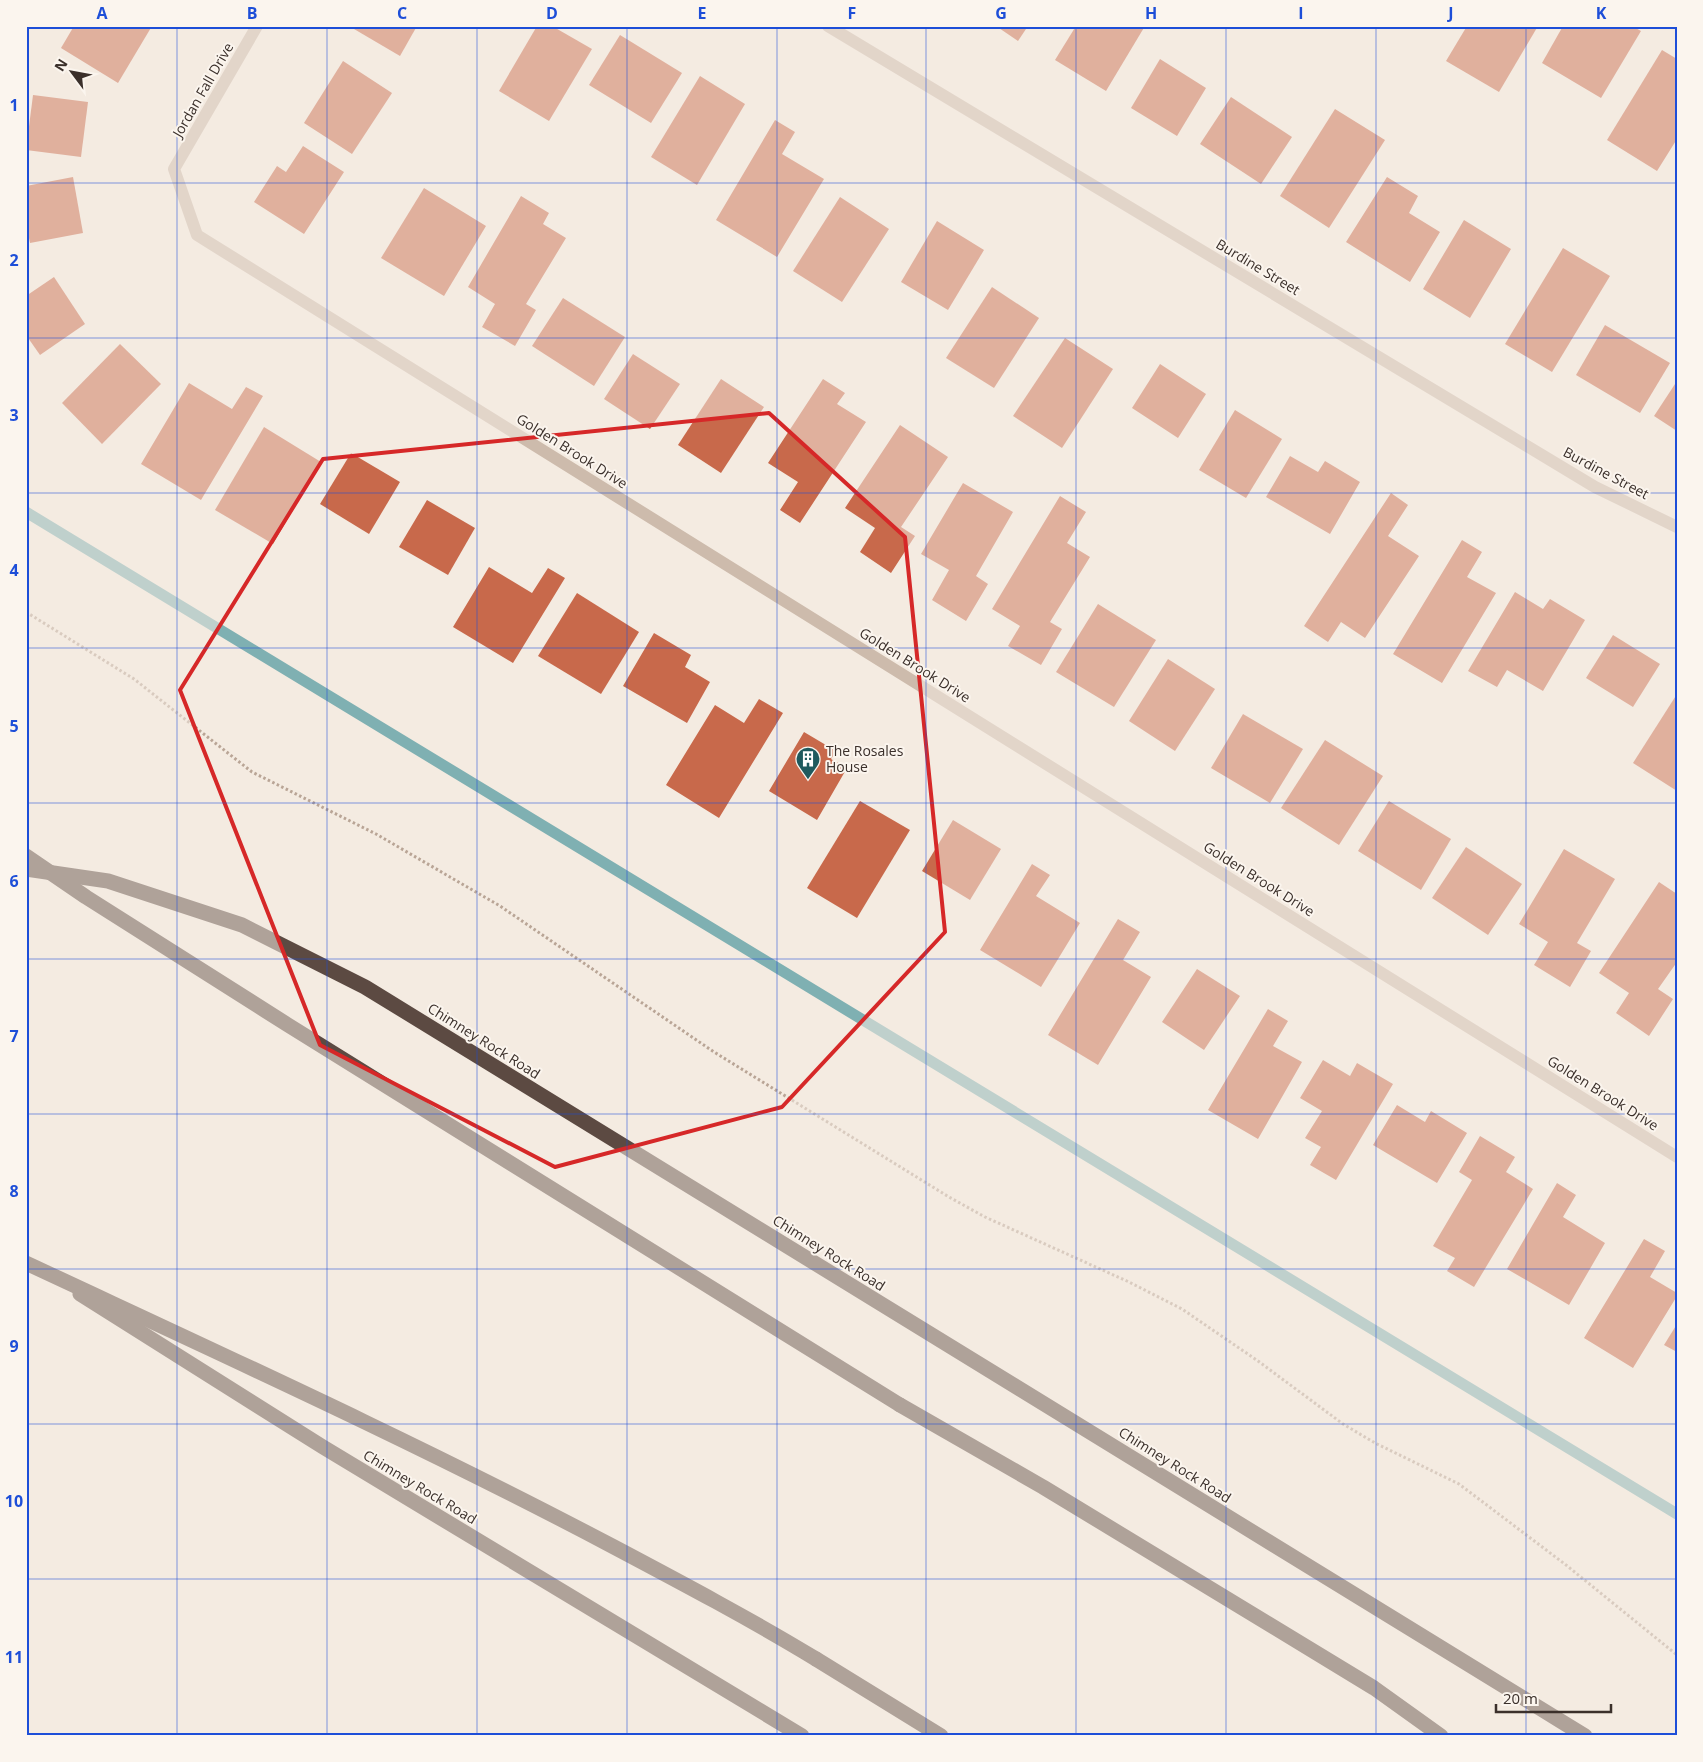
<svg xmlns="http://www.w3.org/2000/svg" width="1703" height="1762" viewBox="0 0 1703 1762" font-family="'Open Sans',sans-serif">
<rect width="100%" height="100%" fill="#f4ebe1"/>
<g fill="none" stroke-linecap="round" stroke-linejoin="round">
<path stroke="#7fb0b2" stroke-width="11" d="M26 512 1677 1514"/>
</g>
<g fill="#c8694b">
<path d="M74 26H152L118 83 61 48Z"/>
<path d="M356 26H417L400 56 354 29Z"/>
<path d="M537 26H552L592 49 549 121 499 91Z"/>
<path d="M996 26H1028L1018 41Z"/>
<path d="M1076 26H1145L1106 91 1055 60Z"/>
<path d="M1467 26H1538L1499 92 1446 61Z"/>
<path d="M1563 26H1632L1641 31 1601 98 1542 63Z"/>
<path d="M620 35 682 73 651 123 589 85Z"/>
<path d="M1662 50 1677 59V139L1657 171 1607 140Z"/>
<path d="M1160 59 1206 88 1177 136 1131 108Z"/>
<path d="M343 61 392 93 352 154 304 123Z"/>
<path d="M700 76 745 104 697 185 651 157Z"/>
<path d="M33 95 88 102 81 157 26 150Z"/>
<path d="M1231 97 1292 137 1261 184 1200 144Z"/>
<path d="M1335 109 1385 140 1329 228 1280 196Z"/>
<path d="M775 120 795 132 782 154 824 179 777 257 716 220Z"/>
<path d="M303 146 344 172 304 234 254 202 277 166 286 172Z"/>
<path d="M73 177 83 233 30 243 26 224V186Z"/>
<path d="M1387 177 1418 196 1409 213 1440 232 1410 282 1346 242Z"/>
<path d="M424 188 486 226 444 296 381 258Z"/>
<path d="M521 196 549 213 543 224 566 238 526 304 536 310 515 346 482 327 495 304 468 287Z"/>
<path d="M840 197 889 229 842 302 793 271Z"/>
<path d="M1464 220 1511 249 1470 318 1423 289Z"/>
<path d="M937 221 984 250 948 310 901 282Z"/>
<path d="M1563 248 1610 276 1552 372 1505 344Z"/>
<path d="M54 277 85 324 40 355 26 335V296Z"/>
<path d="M992 287 1039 318 994 388 946 358Z"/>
<path d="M563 298 625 337 594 386 532 346Z"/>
<path d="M1605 325 1670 363 1640 413 1576 375Z"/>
<path d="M1065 338 1113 369 1062 448 1013 416Z"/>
<path d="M120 344 161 384 102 444 62 403Z"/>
<path d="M633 354 680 384 650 429 604 399Z"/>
<path d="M1160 364 1206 394 1178 438 1132 408Z"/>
<path d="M721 379 764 407 721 473 678 445Z"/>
<path d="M823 379 845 393 837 404 866 422 800 523 780 510 798 482 768 463Z"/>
<path d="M1677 381V431L1654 416Z"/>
<path d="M189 383 232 409 246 387 263 396 201 500 141 464Z"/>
<path d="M1235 410 1282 439 1246 498 1199 470Z"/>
<path d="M900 425 948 457 901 527 915 536 891 573 860 552 875 528 845 508Z"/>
<path d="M264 427 321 462 273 544 215 510Z"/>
<path d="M351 453 400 482 369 534 320 504Z"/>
<path d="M1290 456 1318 472 1325 461 1360 482 1330 534 1266 497Z"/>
<path d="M963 483 1013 512 976 576 988 584 966 621 932 600 949 570 921 554Z"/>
<path d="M1391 493 1408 505 1388 536 1419 556 1365 638 1341 622 1328 642 1304 626Z"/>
<path d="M1060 496 1086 512 1067 543 1090 557 1050 622 1062 629 1041 665 1008 646 1020 626 992 609Z"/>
<path d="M427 500 475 528 448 575 399 547Z"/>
<path d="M1462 540 1482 552 1467 577 1496 593 1442 683 1393 654Z"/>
<path d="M489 567 532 593 548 568 565 578 513 663 453 627Z"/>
<path d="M1515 592 1543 609 1550 599 1585 620 1543 691 1507 670 1497 687 1468 671Z"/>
<path d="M577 593 639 632 601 694 538 656Z"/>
<path d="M1098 604 1156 640 1114 707 1056 672Z"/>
<path d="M654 633 691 655 685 667 710 682 687 723 623 686Z"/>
<path d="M1613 635 1660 664 1633 707 1586 678Z"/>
<path d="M1168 659 1215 689 1175 751 1129 721Z"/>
<path d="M1677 694V791L1633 763Z"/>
<path d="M759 699 783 713 719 818 666 785 715 705 744 723Z"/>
<path d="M1243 714 1303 749 1270 803 1211 768Z"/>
<path d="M804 732 836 751 831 759 847 768 817 820 769 791Z"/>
<path d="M1325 740 1383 776 1339 845 1281 808Z"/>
<path d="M860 801 910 830 857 918 807 888Z"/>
<path d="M1389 801 1451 839 1421 890 1358 851Z"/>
<path d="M953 820 1001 849 970 900 922 871Z"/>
<path d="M1466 847 1522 884 1488 935 1432 898Z"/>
<path d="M1564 849 1615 879 1577 943 1591 951 1570 987 1534 965 1548 942 1519 924Z"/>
<path d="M1032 864 1050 875 1036 896 1080 923 1041 987 980 950Z"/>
<path d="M1659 882 1677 894 1675 909 1677 910V962L1658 989 1673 999 1649 1036 1616 1013 1629 993 1599 973Z"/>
<path d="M1118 919 1140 932 1123 960 1151 977 1098 1065 1048 1035Z"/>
<path d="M1197 969 1240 996 1204 1050 1162 1022Z"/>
<path d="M1268 1009 1288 1021 1273 1046 1302 1062 1258 1139 1208 1110Z"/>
<path d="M1323 1060 1350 1076 1357 1063 1393 1084 1336 1180 1310 1165 1321 1147 1305 1138 1322 1111 1300 1098Z"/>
<path d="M1397 1105 1425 1122 1431 1111 1467 1133 1437 1183 1373 1145Z"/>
<path d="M1480 1136 1515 1157 1506 1172 1533 1189 1474 1287 1447 1271 1455 1258 1433 1246 1472 1180 1459 1172Z"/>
<path d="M1557 1183 1576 1195 1563 1217 1605 1243 1569 1305 1507 1269Z"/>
<path d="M1644 1239 1665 1251 1650 1277 1677 1293V1296L1633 1368 1584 1338Z"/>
<path d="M1677 1324V1352L1664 1345Z"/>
</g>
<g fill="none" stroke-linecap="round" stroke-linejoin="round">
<path stroke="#b9a596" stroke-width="3" stroke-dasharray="2.5 2.5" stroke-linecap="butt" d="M26 612 134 679 252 772 376 834 500 906 714 1052 949 1197 985 1217 1129 1282 1182 1309 1258 1361 1343 1424 1375 1443 1459 1484 1566 1565 1677 1655"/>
<g stroke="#cdbbac" stroke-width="12">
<path d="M257 26 174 169 197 235 1677 1157"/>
<path d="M828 26 1595 487 1677 527"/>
</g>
<g stroke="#5c4a42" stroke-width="15">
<path d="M26 869 108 881 242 925 365 987 1585 1736"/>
<path d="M80 1294 323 1447 802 1736"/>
<path d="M900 1405 1043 1487 1374 1688 1441 1736"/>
<path d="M816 1659 941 1736"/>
</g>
<g stroke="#5c4a42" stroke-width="15">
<path d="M26 856 86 897 288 1025 900 1405"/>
<path d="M26 1263C223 1355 421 1445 614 1547 682 1583 750 1619 816 1659"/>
</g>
</g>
<path d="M0 0H1703V1762H0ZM769 413 905 537 945 932 782 1107 555 1167 320 1045 180 690 323 459Z" fill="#f4ebe1" fill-opacity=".55" fill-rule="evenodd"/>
<path fill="none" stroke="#d62828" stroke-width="4" stroke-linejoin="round" d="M769 413 905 537 945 932 782 1107 555 1167 320 1045 180 690 323 459Z"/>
<path fill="none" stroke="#1d4ed8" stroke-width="1" stroke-opacity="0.55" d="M177 26V1736M327 26V1736M477 26V1736M627 26V1736M777 26V1736M926 26V1736M1076 26V1736M1226 26V1736M1376 26V1736M1526 26V1736M26 183H1677M26 338H1677M26 493H1677M26 648H1677M26 803H1677M26 959H1677M26 1114H1677M26 1269H1677M26 1424H1677M26 1579H1677"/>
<defs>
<symbol id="building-pin" viewBox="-11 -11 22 30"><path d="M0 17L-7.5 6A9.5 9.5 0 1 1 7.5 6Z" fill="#1f5a5e" stroke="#fbf5ee"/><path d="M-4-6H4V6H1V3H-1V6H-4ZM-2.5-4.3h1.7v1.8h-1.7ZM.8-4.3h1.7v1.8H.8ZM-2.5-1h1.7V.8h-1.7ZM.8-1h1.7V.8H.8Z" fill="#fff"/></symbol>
</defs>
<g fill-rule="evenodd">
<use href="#building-pin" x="794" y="745" width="28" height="38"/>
</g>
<g text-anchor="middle" stroke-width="4" stroke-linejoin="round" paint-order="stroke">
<g font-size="14" fill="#3b302b" stroke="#fbf5ee">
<text transform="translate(203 90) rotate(-60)" y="5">Jordan Fall Drive</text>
<text transform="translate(1258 267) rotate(31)" y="5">Burdine Street</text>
<text transform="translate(572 451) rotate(32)" y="5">Golden Brook Drive</text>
<text transform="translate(1606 473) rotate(28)" y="5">Burdine Street</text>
<text transform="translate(915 665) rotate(32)" y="5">Golden Brook Drive</text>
<text transform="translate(1259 879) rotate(32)" y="5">Golden Brook Drive</text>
<text transform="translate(484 1041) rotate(32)" y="5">Chimney Rock Road</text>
<text transform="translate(1603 1093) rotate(32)" y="5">Golden Brook Drive</text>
<text transform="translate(829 1253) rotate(32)" y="5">Chimney Rock Road</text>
<text transform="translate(1175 1465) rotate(32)" y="5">Chimney Rock Road</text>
<text transform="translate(420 1487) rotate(31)" y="5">Chimney Rock Road</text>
</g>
<g font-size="14" fill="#3b302b" stroke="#fbf5ee" text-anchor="start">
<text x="826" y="756">The Rosales<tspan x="826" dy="16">House</tspan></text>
</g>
</g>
<rect width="1703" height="1762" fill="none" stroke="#fbf5ee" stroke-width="55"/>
<g transform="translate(72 72) rotate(302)" stroke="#fbf5ee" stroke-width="4" paint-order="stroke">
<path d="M0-4L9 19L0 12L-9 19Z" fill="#3b302b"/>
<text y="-8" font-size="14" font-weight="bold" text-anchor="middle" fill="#3b302b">N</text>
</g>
<path d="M1496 1704v8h115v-8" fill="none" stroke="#3b302b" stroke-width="2.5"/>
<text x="1503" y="1704" font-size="15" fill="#3b302b" stroke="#fbf5ee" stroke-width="4" paint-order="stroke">20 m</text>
<rect x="28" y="28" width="1648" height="1706" fill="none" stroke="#1d4ed8" stroke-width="2"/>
<g font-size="16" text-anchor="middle" font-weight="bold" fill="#1d4ed8">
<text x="102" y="19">A</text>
<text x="252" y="19">B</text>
<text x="402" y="19">C</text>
<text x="552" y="19">D</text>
<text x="702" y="19">E</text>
<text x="852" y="19">F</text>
<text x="1001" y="19">G</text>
<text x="1151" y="19">H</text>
<text x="1301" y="19">I</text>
<text x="1451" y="19">J</text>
<text x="1601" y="19">K</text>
<text x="14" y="111">1</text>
<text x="14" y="266">2</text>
<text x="14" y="421">3</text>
<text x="14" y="576">4</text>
<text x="14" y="732">5</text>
<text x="14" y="887">6</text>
<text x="14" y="1042">7</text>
<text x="14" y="1197">8</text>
<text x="14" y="1352">9</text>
<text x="14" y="1507">10</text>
<text x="14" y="1663">11</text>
</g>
</svg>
